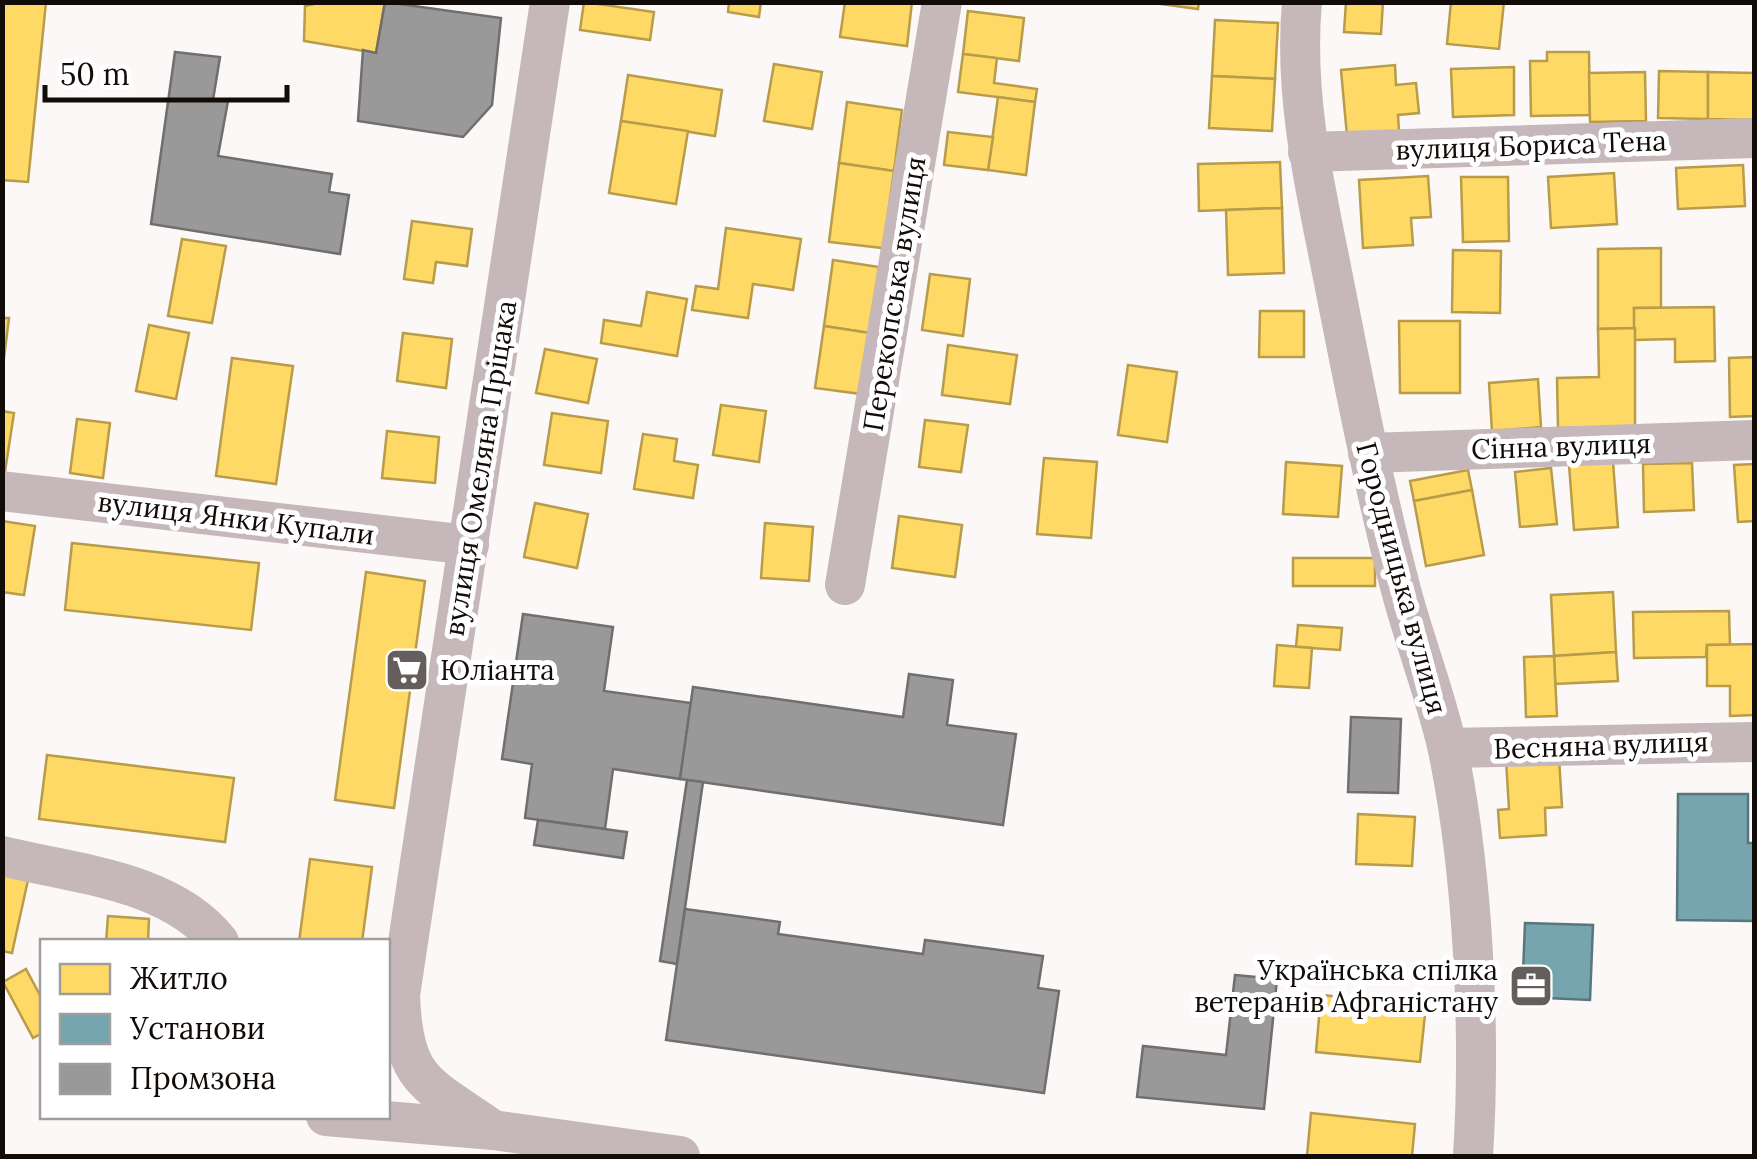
<svg xmlns="http://www.w3.org/2000/svg" width="1757" height="1159" viewBox="0 0 1757 1159" font-family="Lora,serif">
<rect width="100%" height="100%" fill="#fcf8f7"/>
<g fill="#ffd966" stroke="#b89c4a" stroke-width="2.5">
<path d="M2 2H46L28 182 2 180Z"/>
<path d="M323 2H385L376 53 304 41 305 6Z"/>
<path d="M584 2 654 12 650 40 580 30Z"/>
<path d="M729 2H761L759 17 728 12Z"/>
<path d="M845 2H912L907 46 840 37Z"/>
<path d="M1146 2H1199L1198 9Z"/>
<path d="M1346 2H1383L1381 34 1344 32Z"/>
<path d="M1451 2H1504L1499 49 1447 44Z"/>
<path d="M968 11 1024 18 1019 61 963 54Z"/>
<path d="M1215 20 1278 23 1275 79 1212 76Z"/>
<path d="M1547 52H1589L1590 115 1531 116 1530 61H1547Z"/>
<path d="M963 54 997 58 994 83 1037 89 1035 102 958 92Z"/>
<path d="M774 64 822 72 812 129 764 121Z"/>
<path d="M1395 65 1396 85 1416 83 1419 113 1398 115 1399 131 1347 136 1341 70Z"/>
<path d="M1514 67V115L1453 117 1451 69Z"/>
<path d="M1659 71 1708 72V119L1658 118Z"/>
<path d="M1645 72 1646 121 1590 122 1589 73Z"/>
<path d="M1708 72 1754 73V120L1708 119Z"/>
<path d="M628 75 722 90 715 136 621 121Z"/>
<path d="M1212 76 1275 79 1272 131 1209 128Z"/>
<path d="M998 97 1035 102 1026 175 988 170Z"/>
<path d="M847 102 902 110 894 171 839 163Z"/>
<path d="M621 121 688 131 676 204 609 193Z"/>
<path d="M948 132 993 137 988 170 944 165Z"/>
<path d="M1280 162 1282 208 1199 211 1198 164Z"/>
<path d="M839 163 894 171 883 248 829 242Z"/>
<path d="M1743 165 1745 206 1678 209 1676 168Z"/>
<path d="M1614 173 1617 224 1551 228 1548 177Z"/>
<path d="M1428 176 1431 217 1411 218 1413 245 1363 248 1359 180Z"/>
<path d="M1461 177H1508L1509 241 1463 242Z"/>
<path d="M1282 208 1284 273 1228 275 1226 210Z"/>
<path d="M412 221 472 229 467 266 436 262 433 283 404 279Z"/>
<path d="M726 228 801 239 793 290 753 284 748 318 692 310 696 286 718 289Z"/>
<path d="M182 239 226 246 212 323 168 316Z"/>
<path d="M1661 248V308H1634L1635 328 1598 329V249Z"/>
<path d="M1453 250 1501 251 1500 313 1452 312Z"/>
<path d="M833 260 879 267 870 333 824 326Z"/>
<path d="M930 274 970 279 963 336 922 330Z"/>
<path d="M647 292 687 299 677 356 601 343 604 320 641 326Z"/>
<path d="M1714 307 1715 361 1675 362V339L1634 340V308Z"/>
<path d="M1260 311H1304V357H1259Z"/>
<path d="M2 318H9L3 366H2Z"/>
<path d="M1399 321H1460V393H1400Z"/>
<path d="M149 325 189 333 176 399 136 391Z"/>
<path d="M824 326 870 333 861 394 815 388Z"/>
<path d="M1635 328V427L1558 428 1557 378 1599 377 1598 329Z"/>
<path d="M403 333 452 339 446 388 397 381Z"/>
<path d="M948 345 1017 355 1010 404 942 395Z"/>
<path d="M545 349 597 359 588 403 536 393Z"/>
<path d="M1754 357V416L1730 417 1729 358Z"/>
<path d="M232 358 293 366 276 484 216 476Z"/>
<path d="M1128 365 1177 372 1167 442 1118 435Z"/>
<path d="M1538 379 1541 427 1492 431 1489 383Z"/>
<path d="M721 405 766 411 759 462 713 455Z"/>
<path d="M2 411 14 413 4 478 2 477Z"/>
<path d="M552 413 608 421 601 473 544 465Z"/>
<path d="M77 419 110 423 103 478 70 473Z"/>
<path d="M925 420 968 425 961 472 919 467Z"/>
<path d="M387 431 439 437 435 483 382 478Z"/>
<path d="M643 434 677 439 674 461 698 465 693 498 634 489Z"/>
<path d="M1044 458 1097 462 1091 538 1037 534Z"/>
<path d="M1286 462 1342 466 1338 517 1283 514Z"/>
<path d="M1613 462 1618 527 1574 530 1569 465Z"/>
<path d="M1692 463 1694 510 1644 512 1643 464Z"/>
<path d="M1754 464V521L1738 522 1734 465Z"/>
<path d="M1551 468 1557 524 1520 527 1515 472Z"/>
<path d="M1468 470 1472 490 1414 501 1410 481Z"/>
<path d="M1472 490 1484 555 1426 566 1414 501Z"/>
<path d="M535 503 588 514 577 568 524 557Z"/>
<path d="M899 516 962 525 955 577 892 568Z"/>
<path d="M2 521 35 526 24 595 2 592Z"/>
<path d="M765 523 813 527 809 581 761 578Z"/>
<path d="M72 543 259 563 251 630 65 610Z"/>
<rect x="1293" y="558" width="82" height="28"/>
<path d="M366 572 425 581 394 808 335 800Z"/>
<path d="M1613 592 1616 652 1554 656 1551 595Z"/>
<path d="M1729 611 1730 645H1707L1706 657 1634 658 1633 612Z"/>
<path d="M1298 625 1342 628 1340 650 1296 647Z"/>
<path d="M1754 644V715L1730 716V686H1707V645Z"/>
<path d="M1277 645 1312 648 1309 688 1274 686Z"/>
<path d="M1616 652 1618 681 1555 684 1554 656Z"/>
<path d="M1554 656 1557 716 1526 717 1524 657Z"/>
<path d="M47 755 234 778 225 842 39 819Z"/>
<path d="M1559 757 1562 807 1545 808 1546 835 1500 838 1498 810 1509 809 1506 760Z"/>
<path d="M1358 814 1415 817 1412 866 1356 864Z"/>
<path d="M310 859 372 867 362 942H299Z"/>
<path d="M2 874 28 880 12 953 2 951Z"/>
<path d="M108 916 149 919 148 942H106Z"/>
<path d="M26 969 42 999V1033L33 1038 3 982Z"/>
<path d="M1321 995 1426 1005 1420 1062 1316 1052Z"/>
<path d="M1311 1113 1415 1124 1412 1156H1307Z"/>
</g>
<g fill="#76a5af" stroke="#58777d" stroke-width="2.5">
<path d="M1678 794H1748V843H1754V921L1677 920Z"/>
<path d="M1525 923 1593 925 1590 1000 1522 997Z"/>
</g>
<g fill="#999" stroke="#706f6e" stroke-width="2.5">
<path d="M385 2 501 18 492 105 463 137 358 121 363 50 376 53Z"/>
<path d="M175 52 220 57 213 100 228 101 218 156 332 174 329 192 349 195 340 254 151 224Z"/>
<path d="M523 614 613 627 604 691 691 703 680 779 613 769 605 829 525 818 532 764 502 759Z"/>
<path d="M909 674 953 680 947 725 1016 734 1003 825 680 779 693 687 903 717Z"/>
<path d="M1351 717 1401 719 1398 793 1348 792Z"/>
<path d="M687 780 703 782 677 964 660 961Z"/>
<path d="M538 820 627 832 623 858 534 845Z"/>
<path d="M685 909 780 922 778 934 923 954 925 940 1043 956 1038 988 1059 991 1044 1093 666 1040Z"/>
<path d="M1235 975 1277 979 1264 1109 1137 1097 1143 1046 1226 1055Z"/>
</g>
<g fill="none" stroke-linecap="round" stroke-linejoin="round">
<g stroke="#c6b8ba" stroke-width="40">
<path d="M1302 2C1294 88 1312 174 1329 257 1351 368 1372 480 1401 590 1415 643 1436 696 1448 750 1473 872 1481 1031 1473 1156"/>
<path d="M1308 152 1754 138"/>
<path d="M1368 453 1754 440"/>
<path d="M2 491 469 545"/>
<path d="M845 585 942 2"/>
<path d="M1448 748 1754 742"/>
<path d="M2 856C74 874 171 880 219 942"/>
<path d="M326 1116 493 1130 680 1156"/>
<path d="M493 1130C427 1083 403 1083 400 995L550 2"/>
</g>
</g>
<defs>
<symbol id="supermarket-square" viewBox="-11 -11 22 22"><rect x="-9" y="-9" width="18" height="18" rx="4" fill="#645f5c" stroke="#fff"/><path d="M-6-5.5h2.5l.6 2H6L4.5 2H-2.5L-4.4-4H-6ZM-1.5 3.2a1.3 1.3 0 1 0 .1 0ZM3 3.2a1.3 1.3 0 1 0 .1 0Z" fill="#fff"/></symbol>
<symbol id="office-square" viewBox="-11 -11 22 22"><rect x="-9" y="-9" width="18" height="18" rx="4" fill="#645f5c" stroke="#fff"/><path d="M-6-3h4V-5.5h4V-3h4V5H-6ZM-1-4.5V-3h2v-1.5ZM-6 0V1H6V0Z" fill="#fff"/></symbol>
</defs>
<g fill-rule="evenodd">
<use href="#supermarket-square" x="382" y="645" width="50" height="50"/>
<use href="#office-square" x="1506" y="961" width="50" height="50"/>
</g>
<g text-anchor="middle" stroke-width="10" stroke-linejoin="round" paint-order="stroke">
<g font-size="28" fill="#120c09" stroke="#fff">
<text transform="translate(1531 145) rotate(-2)" y="10">вулиця Бориса Тена</text>
<text transform="translate(894 294) rotate(-81)" y="10">Перекопська вулиця</text>
<text transform="translate(1561 446) rotate(-2)" y="10">Сінна вулиця</text>
<text transform="translate(480 468) rotate(-81)" y="10">вулиця Омеляна Пріцака</text>
<text transform="translate(236 518) rotate(7)" y="10">вулиця Янки Купали</text>
<text transform="translate(1402 578) rotate(75)" y="10">Городницька вулиця</text>
<text transform="translate(1601 745) rotate(-2)" y="10">Весняна вулиця</text>
</g>
<g font-size="28" fill="#120c09" stroke="#fff" text-anchor="start">
<text x="440" y="680">Юліанта</text>
<text x="1498" y="980" text-anchor="end">Українська спілка<tspan x="1498" dy="32">ветеранів Афганістану</tspan></text>
</g>
</g>
<rect width="1757" height="1159" fill="none" stroke="#120c09" stroke-width="10"/>
<rect x="40" y="939" width="350" height="180" fill="#ffffff" stroke="#a09e9d" stroke-width="2.5"/>
<rect x="60" y="964" width="50" height="30" fill="#ffd966" stroke="#a09e9d" stroke-width="2.5"/>
<text x="130" y="989" font-size="30" fill="#120c09">Житло</text>
<rect x="60" y="1014" width="50" height="30" fill="#76a5af" stroke="#a09e9d" stroke-width="2.5"/>
<text x="130" y="1039" font-size="30" fill="#120c09">Установи</text>
<rect x="60" y="1064" width="50" height="30" fill="#999999" stroke="#a09e9d" stroke-width="2.5"/>
<text x="130" y="1089" font-size="30" fill="#120c09">Промзона</text>
<path d="M45 85v15h242v-15" fill="none" stroke="#120c09" stroke-width="5"/>
<text x="60" y="85" font-size="30" fill="#120c09" stroke="#ffffff" stroke-width="8" paint-order="stroke">50 m</text>
</svg>
